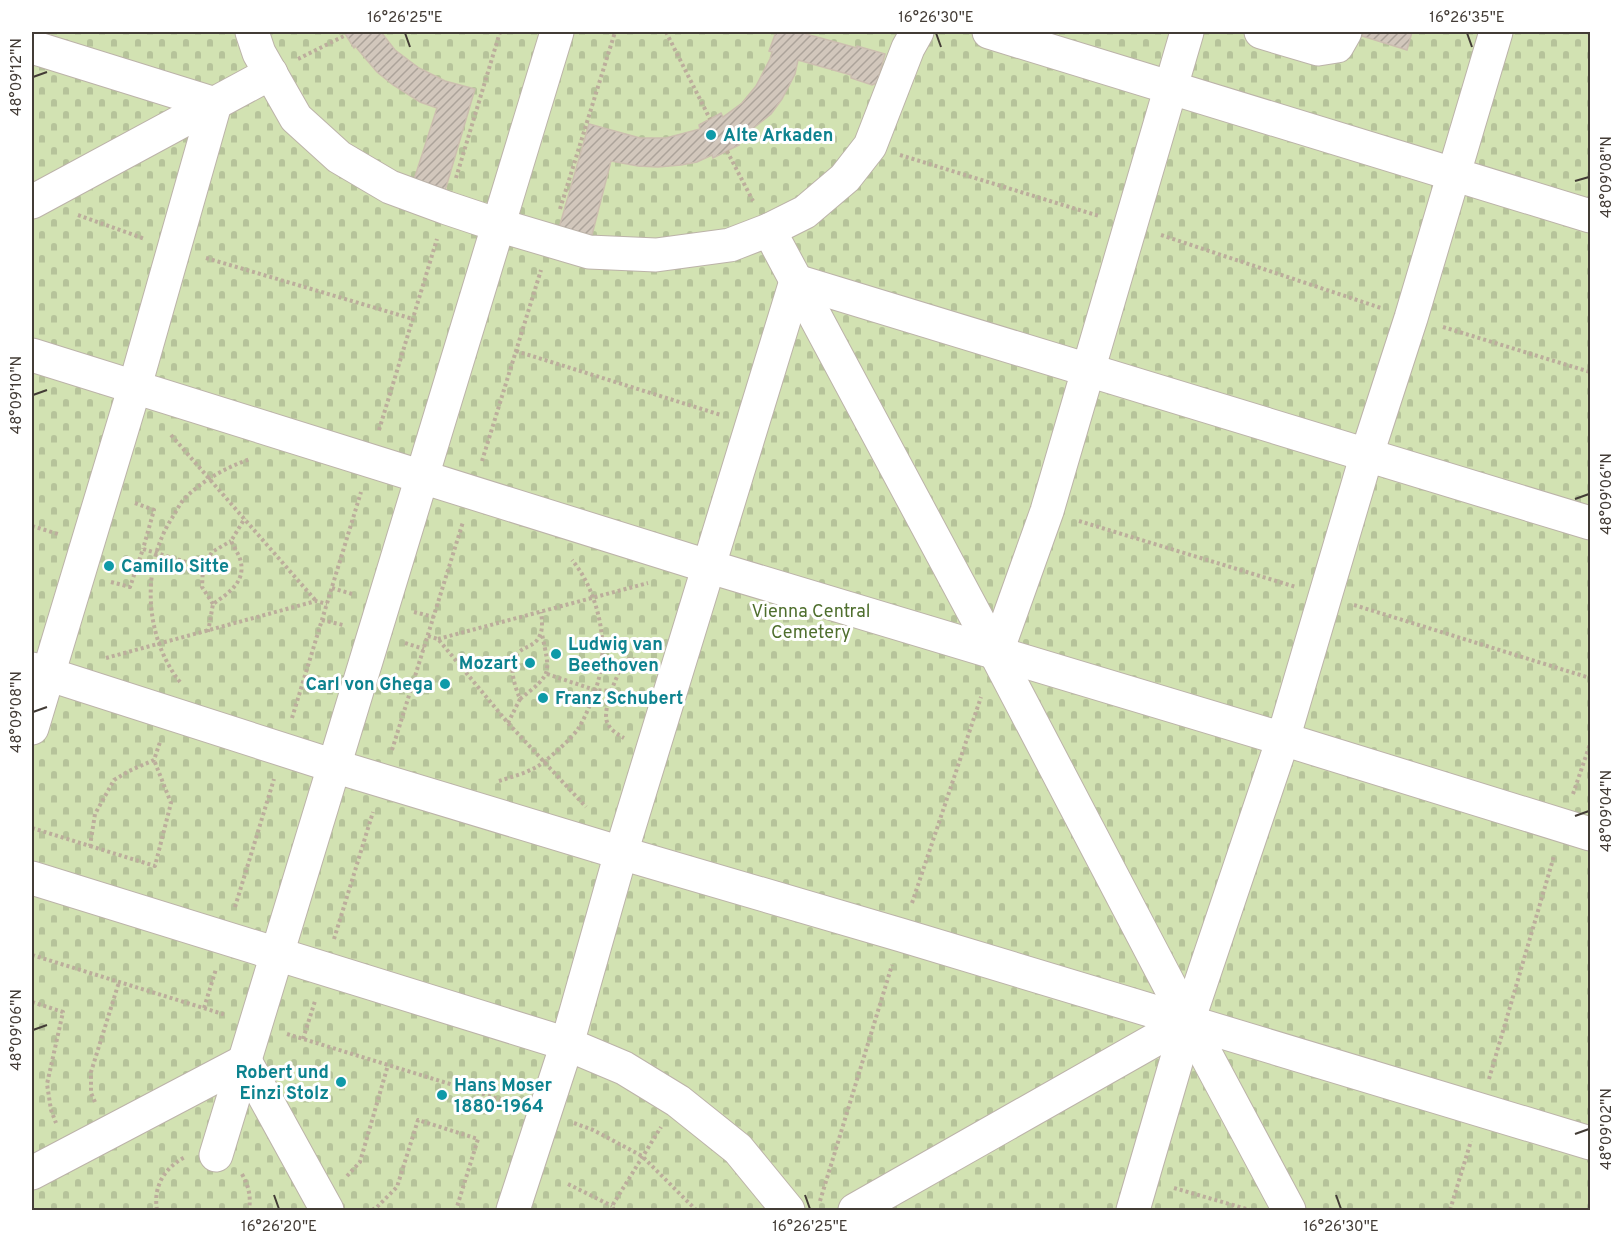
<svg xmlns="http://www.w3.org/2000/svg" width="1622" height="1242" viewBox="0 0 1622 1242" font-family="Overpass,sans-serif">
<defs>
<pattern id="cemetery-stones" width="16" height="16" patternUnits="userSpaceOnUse" patternTransform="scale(1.5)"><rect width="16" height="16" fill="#d2e2b2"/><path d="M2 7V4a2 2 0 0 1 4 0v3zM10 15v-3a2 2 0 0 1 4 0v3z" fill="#b6c39a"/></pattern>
<pattern id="building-hatch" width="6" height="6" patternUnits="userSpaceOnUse" patternTransform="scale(1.5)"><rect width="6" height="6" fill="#d2c7bc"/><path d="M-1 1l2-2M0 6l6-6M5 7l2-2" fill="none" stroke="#aca39a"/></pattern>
</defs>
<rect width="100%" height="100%" fill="#f1ece6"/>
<rect fill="url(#cemetery-stones)" x="32" y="32" width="1558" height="1178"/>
<g fill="url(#building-hatch)" stroke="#ccbeb0" stroke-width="1.5">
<path d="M344 32H381L395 50 419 68 445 81 475 89 444 194 412 186 437 108 420 102 393 85 377 72 355 46 354 48Z"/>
<path d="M776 32H806V34L857 48V46L885 54 877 83 872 85 851 78V75L798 60 795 74 782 99 771 114 736 142 739 145 713 158 712 155 697 162 681 165 658 167 638 166 611 161 592 235 587 237 559 228 589 124 640 138H666L700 129 699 125 721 113 723 117 742 103 756 86 770 59 772 52 769 51Z"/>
<path d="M1363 32H1412L1407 50 1362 36Z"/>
</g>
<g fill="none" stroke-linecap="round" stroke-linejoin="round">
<defs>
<g id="minor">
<path d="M252 32 259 53 296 118 339 157 390 187 447 208 498 225 589 252 656 255 730 245 769 230 805 212 845 178 870 146 908 48 917 32"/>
<path d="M989 32 1590 216"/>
<path d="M1261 32 1318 49 1337 46 1345 32"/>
<path d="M32 47 215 104 135 386 32 728"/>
<path d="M32 202 271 73"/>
<path d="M769 230 996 654 1188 1021 1289 1210"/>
<path d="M32 355 707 566 1283 739 1590 834"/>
<path d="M996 654 1047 511 1187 32"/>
<path d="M32 669 334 766 621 853 901 935 1590 1143"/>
<path d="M32 878 567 1044 624 1068 678 1101 738 1149 788 1210"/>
<path d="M216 1155 557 32"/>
<path d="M32 1173 245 1061 327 1210"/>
<path d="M513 1210 567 1044 621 853 796 281 1590 523"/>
<path d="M855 1210 1188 1021"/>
<path d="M1133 1210 1188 1021 1283 739 1367 454 1411 318 1496 32"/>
</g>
</defs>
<use href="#minor" stroke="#bcb3a9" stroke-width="35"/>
<g stroke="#bcad9c" stroke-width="4" stroke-dasharray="3 3" stroke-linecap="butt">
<path d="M666 32 710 119"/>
<path d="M298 59 346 35"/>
<path d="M727 151 753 201"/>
<path d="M900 155 1099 216"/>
<path d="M456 178 500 32"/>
<path d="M560 209 615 32"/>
<path d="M78 215 145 239"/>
<path d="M1161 235 1381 308"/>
<path d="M206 258 413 319"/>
<path d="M1443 327 1590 372"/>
<path d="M516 351 721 415"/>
<path d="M379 430 437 239"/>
<path d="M171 435 316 601"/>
<path d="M482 461 541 270"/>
<path d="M135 503 154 510 143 549"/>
<path d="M1079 521 1296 587"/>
<path d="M32 526 58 534"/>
<path d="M111 582 130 587 143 549 203 567"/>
<path d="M332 588 352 594"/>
<path d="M213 604 202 587 203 567 212 552 231 541"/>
<path d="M1354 605 1590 678"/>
<path d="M414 612 434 617"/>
<path d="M322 620 343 625"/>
<path d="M208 632 213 604C229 593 247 581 240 559 238 553 234 547 231 541L245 518"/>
<path d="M428 636 438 639 508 723 586 807"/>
<path d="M438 639 648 583"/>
<path d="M405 643 424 649"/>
<path d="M106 658 316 601 327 604"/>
<path d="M547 674 595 690 611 691C605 715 600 725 624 738"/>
<path d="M180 682C144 637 141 566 172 518 176 512 179 505 184 499 203 480 225 468 250 459"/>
<path d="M611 691 623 662 629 659 647 661"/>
<path d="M520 699C553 673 550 674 542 634"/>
<path d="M292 718 361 492"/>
<path d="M508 723 520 699C515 686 507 666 518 653 526 645 535 647 540 635 543 629 542 619 541 612"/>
<path d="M392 750 463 522"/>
<path d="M499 781C514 776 532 772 545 761 555 753 571 739 578 729 589 711 601 680 602 659 605 626 593 585 572 560"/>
<path d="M1573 794 1590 744"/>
<path d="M32 828 90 846 95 814 114 780 129 771 154 760 160 742"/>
<path d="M90 846 155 866 171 803 154 760"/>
<path d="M912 903 981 697"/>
<path d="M235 907 274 779"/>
<path d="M334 939 373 812"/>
<path d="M32 955 226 1015"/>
<path d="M32 1002 63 1012 47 1084 51 1110 56 1123"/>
<path d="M204 1008 216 969"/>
<path d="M287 1034 512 1103"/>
<path d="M303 1039 315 1001"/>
<path d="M1489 1079 1554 856"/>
<path d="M95 1102 91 1093V1072L119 982"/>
<path d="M574 1123 593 1130 642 1156 696 1210"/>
<path d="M242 1174C249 1187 251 1196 249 1210"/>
<path d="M347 1176 360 1162 388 1065"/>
<path d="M568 1184 612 1206"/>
<path d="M1174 1188 1250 1210"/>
<path d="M820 1201 892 965"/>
<path d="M157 1210C153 1187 164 1168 185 1157"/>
<path d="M372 1210 376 1208 397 1187 418 1120 478 1139 456 1210"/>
<path d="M614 1210 612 1206 661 1127"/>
<path d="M725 1210 728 1208"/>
<path d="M1450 1210 1471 1141"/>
</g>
<use href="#minor" stroke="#fff" stroke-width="33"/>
</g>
<path fill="none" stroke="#433c36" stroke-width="2" d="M405 33 410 47M936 33 941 47M1467 33 1472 47M33 77 47 72M1575 181 1589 177M33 395 47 390M1575 499 1589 494M33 712 47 707M1575 816 1589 811M33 1030 47 1025M1575 1134 1589 1129M274 1195 279 1209M805 1195 810 1209M1336 1195 1341 1209"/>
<g fill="#0f9aa8" stroke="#fff" stroke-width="2">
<circle cx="711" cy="135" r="6"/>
<circle cx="109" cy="566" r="6"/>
<circle cx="556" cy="654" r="6"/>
<circle cx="530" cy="663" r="6"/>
<circle cx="445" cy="684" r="6"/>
<circle cx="543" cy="698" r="6"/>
<circle cx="341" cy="1082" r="6"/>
<circle cx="442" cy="1095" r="6"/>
</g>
<g text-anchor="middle" stroke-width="6" stroke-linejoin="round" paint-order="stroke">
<g font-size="18" font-weight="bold" fill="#0d838f" stroke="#fff" text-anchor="start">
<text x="723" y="141">Alte Arkaden</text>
<text x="121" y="572">Camillo Sitte</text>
<text x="568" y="650">Ludwig van<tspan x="568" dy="21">Beethoven</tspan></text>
<text x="518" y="669" text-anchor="end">Mozart</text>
<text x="433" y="690" text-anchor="end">Carl von Ghega</text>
<text x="555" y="704">Franz Schubert</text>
<text x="329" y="1078" text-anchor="end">Robert und<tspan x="329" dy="21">Einzi Stolz</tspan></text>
<text x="454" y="1091">Hans Moser<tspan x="454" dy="21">1880-1964</tspan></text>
</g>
<g font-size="18" fill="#4f6f2e" stroke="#fff">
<text x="811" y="617">Vienna Central<tspan x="811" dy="21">Cemetery</tspan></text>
</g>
</g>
<rect width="1622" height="1242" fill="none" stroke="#ffffff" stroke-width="66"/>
<rect x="33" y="33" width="1556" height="1176" fill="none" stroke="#433c36" stroke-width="2"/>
<g font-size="15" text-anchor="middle" fill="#433c36">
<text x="405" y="22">16°26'25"E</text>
<text x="936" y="22">16°26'30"E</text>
<text x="1467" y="22">16°26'35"E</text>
<text transform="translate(16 77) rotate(-90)" y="5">48°09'12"N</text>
<text transform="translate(1606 177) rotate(-90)" y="5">48°09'08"N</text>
<text transform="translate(16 395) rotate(-90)" y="5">48°09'10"N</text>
<text transform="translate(1606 494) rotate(-90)" y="5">48°09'06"N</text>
<text transform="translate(16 712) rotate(-90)" y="5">48°09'08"N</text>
<text transform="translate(1606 811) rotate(-90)" y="5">48°09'04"N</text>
<text transform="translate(16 1030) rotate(-90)" y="5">48°09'06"N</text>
<text transform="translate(1606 1129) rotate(-90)" y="5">48°09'02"N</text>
<text x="279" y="1231">16°26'20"E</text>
<text x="810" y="1231">16°26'25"E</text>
<text x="1341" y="1231">16°26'30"E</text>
</g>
</svg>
